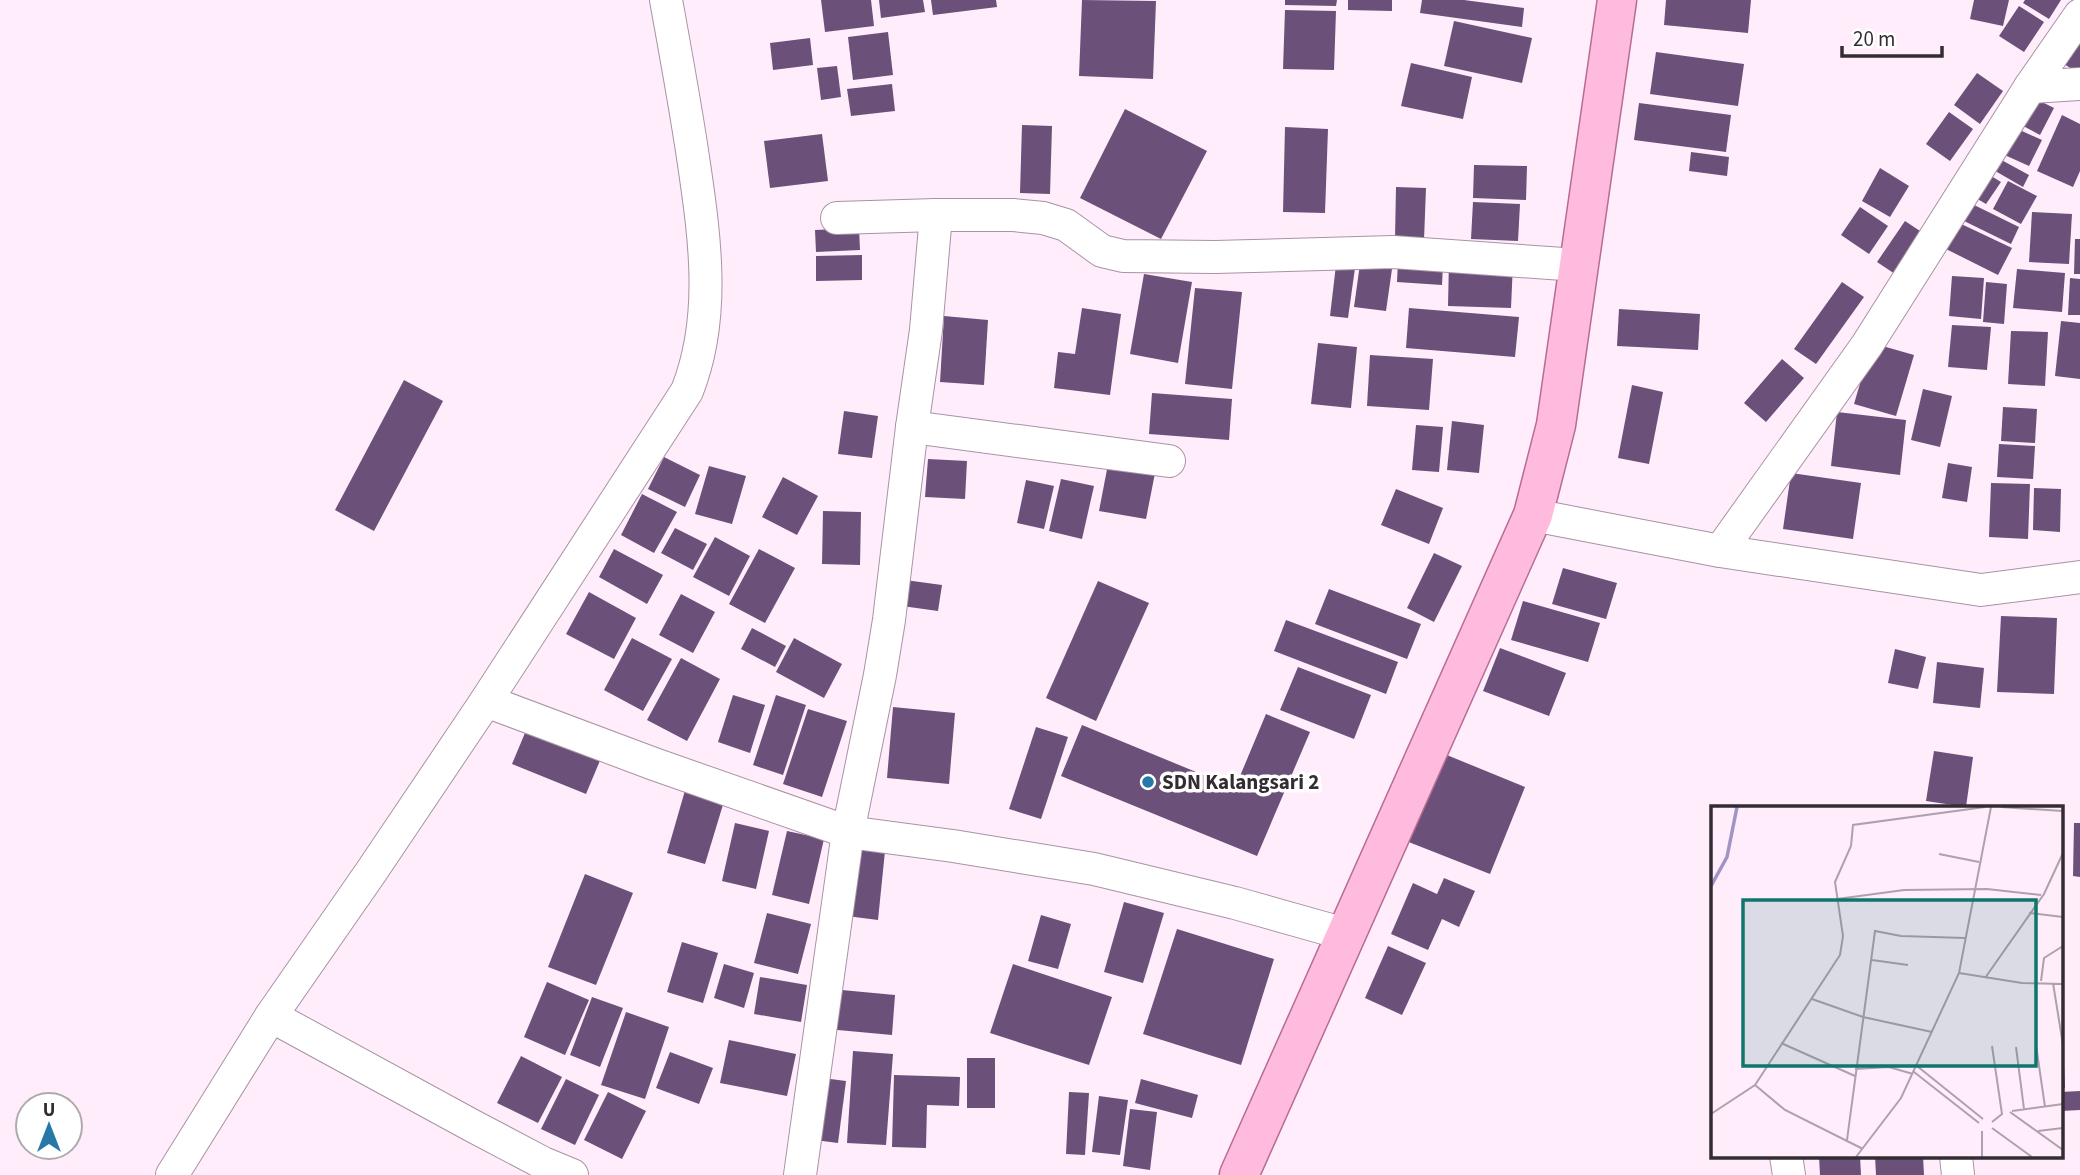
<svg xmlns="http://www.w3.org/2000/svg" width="2080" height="1175" viewBox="0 0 2080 1175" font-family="'Source Sans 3',sans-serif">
<rect width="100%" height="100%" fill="#ffedfc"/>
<g fill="#6b507a">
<path d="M821 0H871L874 26 825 32Z"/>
<path d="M879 0H923L925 12 881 18Z"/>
<path d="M931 0H996L997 7 933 15Z"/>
<path d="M1082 0 1156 1 1153 79 1079 76Z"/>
<path d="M1285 0H1337L1336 6 1285 5Z"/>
<path d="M1348 0H1392V11L1348 10Z"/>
<path d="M1422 0H1464L1524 8 1522 27 1420 13Z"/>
<path d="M1666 0H1751L1748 33 1664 25Z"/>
<path d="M1974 0H2009L2003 26 1970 19Z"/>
<path d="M2025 0H2061L2049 19 2023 3Z"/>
<path d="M2019 6 2044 22 2024 52 1999 36Z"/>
<path d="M1285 10 1336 11 1334 70 1283 69Z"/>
<path d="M1454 21 1532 38 1522 83 1444 66Z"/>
<path d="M888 32 893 75 853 80 848 37Z"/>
<path d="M810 38 813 65 773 70 770 43Z"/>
<path d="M2080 38V74L2064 64Z"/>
<path d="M1656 52 1744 64 1738 106 1650 94Z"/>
<path d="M1411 63 1472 77 1463 119 1401 106Z"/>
<path d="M837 66 841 97 821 100 817 68Z"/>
<path d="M1977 73 2003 91 1980 124 1954 105Z"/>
<path d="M892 84 895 111 851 116 847 89Z"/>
<path d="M2028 95 2054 108 2040 135 2014 121Z"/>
<path d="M1639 103 1731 115 1726 152 1634 140Z"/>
<path d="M1125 109 1207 151 1161 239 1080 198Z"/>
<path d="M1949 112 1973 129 1950 161 1926 144Z"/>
<path d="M2062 115 2080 124V171L2073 187 2037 171Z"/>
<path d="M1022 125 1052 126 1050 194 1020 193Z"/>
<path d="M2011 126 2042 140 2029 166 1998 152Z"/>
<path d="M1285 127 1328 129 1325 213 1283 212Z"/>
<path d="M822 134 828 181 770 188 764 141Z"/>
<path d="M1691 152 1729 157 1727 176 1689 171Z"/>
<path d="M1996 157 2029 175 2023 187 1990 168Z"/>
<path d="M1474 165 1527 166 1526 200 1473 198Z"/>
<path d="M1880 168 1909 186 1890 217 1862 201Z"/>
<path d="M1983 171 2001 182 1986 204 1969 194Z"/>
<path d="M2008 181 2037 196 2021 224 1993 209Z"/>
<path d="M1396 187 1426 188 1424 240 1395 239Z"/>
<path d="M1473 202 1520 204 1518 241 1471 239Z"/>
<path d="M1968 202 2019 227 2011 244 1960 219Z"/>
<path d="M1860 207 1888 226 1869 254 1841 235Z"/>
<path d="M2032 212 2072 214 2069 264 2029 262Z"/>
<path d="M1905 221 1926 235 1898 276 1877 262Z"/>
<path d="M1957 222 2012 248 1998 275 1944 248Z"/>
<path d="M859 228 860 250 816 252 815 230Z"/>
<path d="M2075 239H2080V274H2074Z"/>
<path d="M862 255V280L816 281V256Z"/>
<path d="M1398 260 1443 263 1442 285 1397 282Z"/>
<path d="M1449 260 1513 263 1511 308 1448 306Z"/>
<path d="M1360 264 1392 269 1386 311 1354 307Z"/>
<path d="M1336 265 1355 268 1348 318 1330 316Z"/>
<path d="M2017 269 2065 273 2062 312 2013 308Z"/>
<path d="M1144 274 1192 282 1178 363 1130 354Z"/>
<path d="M1952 276 1984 278 1981 319 1949 316Z"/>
<path d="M2070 278 2080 279V315H2068Z"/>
<path d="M1842 282 1864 297 1816 364 1794 349Z"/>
<path d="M1986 282 2007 284 2004 324 1983 322Z"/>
<path d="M1195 288 1242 292 1232 389 1185 384Z"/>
<path d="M1082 308 1121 314 1110 395 1054 388 1058 352 1075 354Z"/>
<path d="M1409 308 1519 317 1515 357 1406 348Z"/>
<path d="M1619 309 1700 314 1698 350 1617 346Z"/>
<path d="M944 316 988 320 984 385 940 382Z"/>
<path d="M2061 321 2080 323V379L2055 376Z"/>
<path d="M1952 325 1991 327 1987 370 1948 367Z"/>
<path d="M2011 331 2048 332 2045 386 2008 384Z"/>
<path d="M1318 343 1357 347 1351 408 1311 404Z"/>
<path d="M1872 343 1914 355 1896 416 1854 404Z"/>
<path d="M1370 355 1433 359 1429 410 1367 406Z"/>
<path d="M1782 359 1804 378 1766 422 1744 403Z"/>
<path d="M404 380 443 401 374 531 335 510Z"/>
<path d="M1632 385 1663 392 1649 464 1618 458Z"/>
<path d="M1923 389 1952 396 1940 447 1911 440Z"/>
<path d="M1152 393 1232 399 1229 440 1149 434Z"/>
<path d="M2003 407 2037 409 2035 443 2001 441Z"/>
<path d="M844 411 878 416 872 458 838 454Z"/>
<path d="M1837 412 1906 420 1900 475 1831 466Z"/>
<path d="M1452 421 1484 425 1479 473 1447 470Z"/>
<path d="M1416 425 1443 427 1439 472 1412 470Z"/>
<path d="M1999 444 2035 446 2033 479 1997 477Z"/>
<path d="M664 457 700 475 685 507 648 489Z"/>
<path d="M928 459 967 461 965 499 925 497Z"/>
<path d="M1109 459 1156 468 1146 519 1099 511Z"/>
<path d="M1948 463 1972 467 1967 502 1942 498Z"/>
<path d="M709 466 746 476 732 524 695 514Z"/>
<path d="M1791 473 1861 483 1853 539 1783 529Z"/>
<path d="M783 477 818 496 797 535 762 517Z"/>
<path d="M1061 479 1094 486 1082 539 1049 531Z"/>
<path d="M1026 480 1054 486 1044 529 1017 523Z"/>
<path d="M1991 483 2030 484 2028 539 1989 537Z"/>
<path d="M2034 488 2061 489 2060 532 2033 530Z"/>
<path d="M1396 489 1443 508 1429 544 1381 525Z"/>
<path d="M642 494 677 512 654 553 621 535Z"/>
<path d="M823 511 861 512 860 565 822 564Z"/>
<path d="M675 528 707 544 693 570 661 553Z"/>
<path d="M715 537 750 556 729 596 693 577Z"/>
<path d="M614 549 663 575 647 604 599 577Z"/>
<path d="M759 549 795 568 765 623 729 604Z"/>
<path d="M1434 553 1462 566 1434 622 1407 608Z"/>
<path d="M1563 568 1617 583 1606 619 1552 604Z"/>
<path d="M905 580 942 585 938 611 902 606Z"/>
<path d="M1098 581 1149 603 1096 721 1046 698Z"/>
<path d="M1329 589 1421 624 1407 659 1315 624Z"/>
<path d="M589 592 636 618 614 659 566 634Z"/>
<path d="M681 594 715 612 693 653 659 635Z"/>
<path d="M1523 601 1600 623 1588 662 1511 640Z"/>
<path d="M2001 616 2057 618 2054 694 1997 692Z"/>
<path d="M1286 620 1398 662 1386 694 1274 651Z"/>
<path d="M752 628 786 646 775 667 741 649Z"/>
<path d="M632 638 672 659 643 711 604 690Z"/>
<path d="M794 638 842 664 824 698 776 672Z"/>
<path d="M1500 648 1566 673 1549 716 1483 691Z"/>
<path d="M1895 649 1926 657 1918 689 1888 683Z"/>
<path d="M681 658 720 679 687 741 647 720Z"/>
<path d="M1937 662 1984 668 1980 708 1933 703Z"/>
<path d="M1298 667 1371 695 1354 739 1280 710Z"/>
<path d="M733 695 765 705 750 753 718 742Z"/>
<path d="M776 695 806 705 783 775 753 765Z"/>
<path d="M893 707 955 713 949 784 887 778Z"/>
<path d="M808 709 847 721 822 797 783 784Z"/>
<path d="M1266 714 1310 732 1257 856 1061 776 1082 725 1235 788Z"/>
<path d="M530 721 604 751 586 794 512 764Z"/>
<path d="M1036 727 1068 737 1041 819 1009 809Z"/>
<path d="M1437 751 1525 787 1490 874 1401 839Z"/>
<path d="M1934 751 1973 757 1966 807 1926 801Z"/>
<path d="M686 787 725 798 705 864 667 853Z"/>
<path d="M735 823 769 831 756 889 722 881Z"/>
<path d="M2074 823H2080V877L2073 876Z"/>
<path d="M787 831 824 839 809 904 772 895Z"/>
<path d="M847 847 885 851 878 920 839 915Z"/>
<path d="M585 874 633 893 596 985 548 967Z"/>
<path d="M1444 878 1475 891 1459 927 1442 919 1428 950 1391 934 1413 883 1437 894Z"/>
<path d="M1124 902 1164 913 1143 983 1104 972Z"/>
<path d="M767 913 811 924 798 974 754 963Z"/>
<path d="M1041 915 1071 924 1058 969 1028 961Z"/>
<path d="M1177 929 1274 959 1241 1065 1143 1034Z"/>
<path d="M682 942 718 953 703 1003 667 992Z"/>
<path d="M1388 946 1426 963 1402 1015 1365 998Z"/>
<path d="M724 964 754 973 744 1008 714 998Z"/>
<path d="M1013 964 1112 997 1089 1065 990 1033Z"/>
<path d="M760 977 807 985 801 1022 754 1014Z"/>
<path d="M547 982 589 1000 565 1055 524 1037Z"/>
<path d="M831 989 895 995 892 1035 827 1029Z"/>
<path d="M592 997 623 1008 600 1067 570 1055Z"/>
<path d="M626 1012 669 1027 645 1099 601 1085Z"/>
<path d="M729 1040 796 1054 787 1096 720 1083Z"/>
<path d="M2061 1044H2063L2065 1088H2061Z"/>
<path d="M853 1051 893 1054 886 1145 847 1143Z"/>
<path d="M670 1052 713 1068 699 1104 656 1088Z"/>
<path d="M521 1056 562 1077 538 1123 497 1103Z"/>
<rect x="967" y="1058" width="28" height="50"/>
<path d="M894 1075 960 1077 959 1106 927 1105 926 1148 892 1147Z"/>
<path d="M815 1077 846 1081 838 1143 807 1139Z"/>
<path d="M566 1079 599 1095 575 1145 541 1129Z"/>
<path d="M1141 1079 1198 1095 1192 1118 1135 1103Z"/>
<path d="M2080 1091V1110L2061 1111V1092Z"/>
<path d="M608 1092 646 1111 622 1159 584 1140Z"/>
<path d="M1069 1092 1089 1093 1085 1155 1066 1154Z"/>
<path d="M1099 1096 1128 1100 1120 1155 1092 1152Z"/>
<path d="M1130 1109 1157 1112 1150 1170 1123 1166Z"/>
<path d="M1819 1156H1860L1861 1175H1820Z"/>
<path d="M1875 1156H1923L1924 1175H1876Z"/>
</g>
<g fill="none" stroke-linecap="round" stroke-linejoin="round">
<defs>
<g id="street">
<path d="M2030 87 2080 84"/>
<path d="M837 218 936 215"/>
<path d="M912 427 1169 461"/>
<path d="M1533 515 1720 551 1981 590 2080 577"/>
<path d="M1720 551 1867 345 2030 87 2080 15"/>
<path d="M486 701 654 764 848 832 953 846 1094 869 1235 903 1345 934"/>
<path d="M271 1016 471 1125 543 1163 572 1175"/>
<path d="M1786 1156 1789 1175"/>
<path d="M1956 1156 1958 1175"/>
<path d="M172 1175 271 1016 371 872 486 701 687 391C716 318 705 239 694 164 686 109 676 55 666 0"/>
<path d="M800 1175 848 832 880 675 889 620 912 427 926 330 936 215H1013L1043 218 1066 225 1102 251 1123 256 1215 257 1393 252 1578 265"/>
</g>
<path id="primary" d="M1239 1175 1533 515 1556 425 1617 0"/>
</defs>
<use href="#street" stroke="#a893a4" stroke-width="34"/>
<use href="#primary" stroke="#b76c93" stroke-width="41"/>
<use href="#street" stroke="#fff" stroke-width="32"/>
<use href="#primary" stroke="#febbdd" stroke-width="38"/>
</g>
<circle fill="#2778a9" stroke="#fff" stroke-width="2.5" cx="1148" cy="782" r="7"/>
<g text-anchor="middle" stroke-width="7" stroke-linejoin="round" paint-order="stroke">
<g font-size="21" font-weight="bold" fill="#342c33" stroke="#fff" text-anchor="start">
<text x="1162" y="789">SDN Kalangsari 2</text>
</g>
</g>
<g transform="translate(1711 806)">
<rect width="352" height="352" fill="#ffedfc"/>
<path fill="none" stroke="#9f94c5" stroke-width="3.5" d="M0 80 16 51 26 1"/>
<path fill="none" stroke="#aea0ac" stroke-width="2" d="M290 1 352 5M228 48 268 56M126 93 193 84 276 83 330 89M318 107 352 111M161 154 197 159M248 167 311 177 352 178M274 172 333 88 352 47M330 175 333 152 352 140M342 177 352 239M101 193 152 211 221 226M70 237 144 270M325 239 334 301M281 240 291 308 281 316M305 241 313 303M206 260 272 313M144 263 178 261 202 268M203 266 268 317M44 279 74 304 152 343M301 305 352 298M299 306 352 344M0 308 44 279 129 149 132 130 124 76 140 40 142 19 274 1M281 322 321 351M271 325V351M327 325 352 322M136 334 164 125 190 130 254 132M145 351 190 292 248 167 280 1"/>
<path fill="#0f766e" fill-opacity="0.15" stroke="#0f766e" stroke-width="3.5" d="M32 94H325V260H32Z"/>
<rect width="352" height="352" fill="none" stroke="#342c33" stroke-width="3.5"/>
</g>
<g transform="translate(49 1126)"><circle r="33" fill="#ffffff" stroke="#aeabad" stroke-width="2"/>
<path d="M0-5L12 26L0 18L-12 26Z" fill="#2778a9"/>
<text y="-10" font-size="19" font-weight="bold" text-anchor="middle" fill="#342c33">U</text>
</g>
<path d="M1842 46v10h100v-10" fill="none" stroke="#342c33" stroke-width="3.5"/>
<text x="1853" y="46" font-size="21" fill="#342c33" stroke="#ffffff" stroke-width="5" paint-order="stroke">20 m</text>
</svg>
